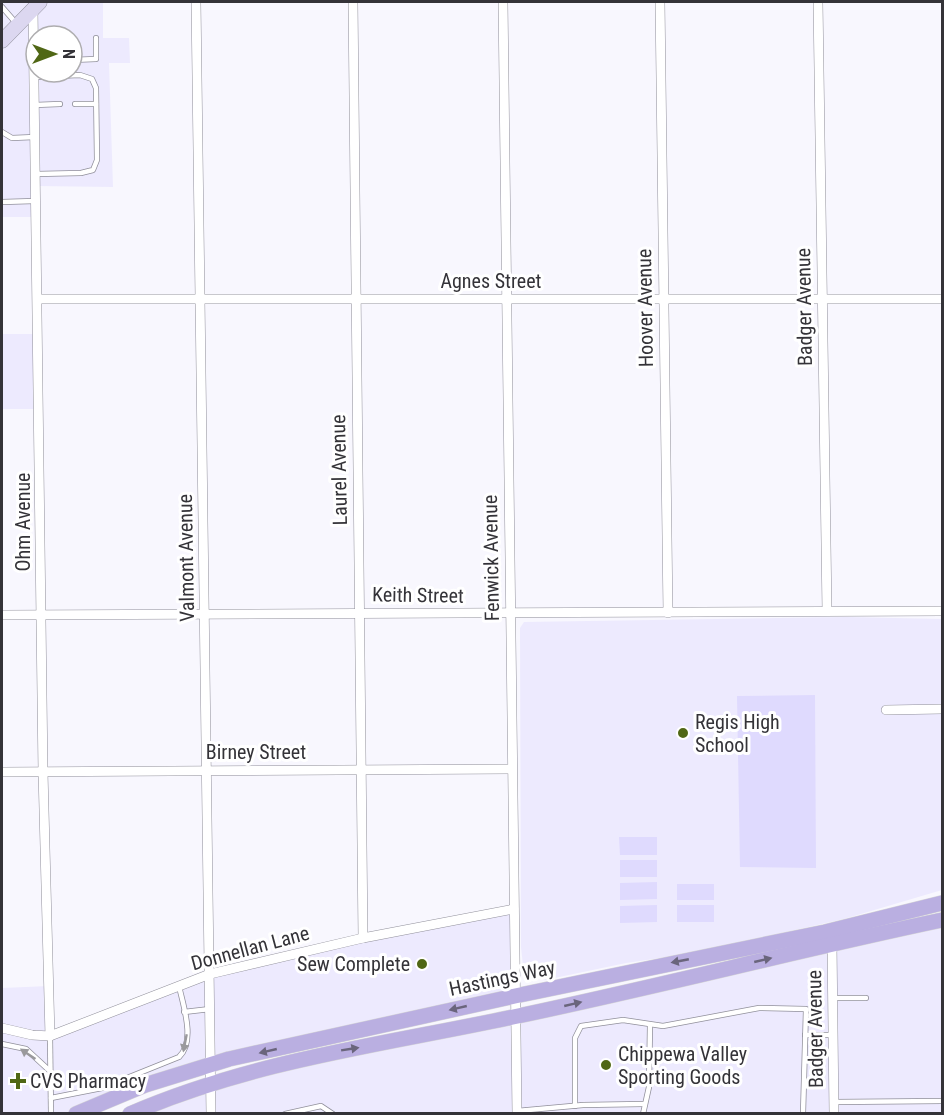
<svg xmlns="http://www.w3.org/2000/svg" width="944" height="1115" viewBox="0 0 944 1115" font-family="'Roboto Condensed',sans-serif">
<rect width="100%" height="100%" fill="#f8f7fe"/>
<g fill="#edeafe" fill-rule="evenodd">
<path d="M2 2H103V38H129L130 63H109L113 187 37 186V217H2ZM36 36H72V72H36Z"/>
<path d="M2 334H39L40 409H2Z"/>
<path d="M846 617 942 619V890L844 919 688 954 626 963 545 980 530 975 523 966 521 947 520 628 524 622Z"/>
<path d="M514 909 515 996 229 1059 76 1113 2 1114V988L49 986 50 1035 210 974Z"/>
<path d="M942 920V1113L130 1114 188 1091Z"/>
</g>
<g fill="#dfdafe">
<path d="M815 695 816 868 740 867 737 696Z"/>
<path d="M619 837H657V855H620Z"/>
<rect x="620" y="860" width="37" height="17"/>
<path d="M657 882V899L620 900V883Z"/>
<rect x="677" y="884" width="37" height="16"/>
<path d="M657 905V922L620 923V906Z"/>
<rect x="677" y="905" width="37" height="17"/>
</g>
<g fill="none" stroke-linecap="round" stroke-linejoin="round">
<defs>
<g id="lane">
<path d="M2 7 16 23"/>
<path d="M72 60 96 59V38"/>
<path d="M34 77 80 75 92 79 96 88 97 160 93 170 81 173 36 174"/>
<path d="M75 104H96"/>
<path d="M35 105 60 104"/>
<path d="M2 132 12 138 35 137"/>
<path d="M2 202 35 201"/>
<path d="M833 998H866"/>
<path d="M184 1012 210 1009"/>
<path d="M805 1035H832"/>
<path d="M50 1036 51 1114"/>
<path d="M2 1044 26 1049 51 1072"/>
<path d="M51 1098 102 1088 179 1057C196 1041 183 1005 179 986"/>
<path d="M834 1102 942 1101"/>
<path d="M575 1106V1038L581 1026 623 1020 663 1026 759 1008 806 1009 803 1114"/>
<path d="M517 1111 583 1105 643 1104"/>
<path d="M285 1114 321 1106 333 1114"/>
<path d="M643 1114 649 1087 650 1025"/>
</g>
<g id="street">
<path d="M196 2 211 1114"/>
<path d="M353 2 363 938"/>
<path d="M503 2 517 1114"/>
<path d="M660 2 668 613"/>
<path d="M818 2 827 611"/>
<path d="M33 9 43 772 50 1036"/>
<path d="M39 299H942"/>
<path d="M2 615 942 611"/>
<path d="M886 710 942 709"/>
<path d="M2 772 511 769"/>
<path d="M832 944 834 1114"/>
<path d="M2 1028 32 1035 50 1036 210 974 363 938 514 909"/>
</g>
<path id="secondary" d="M2 41 40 2"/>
<g id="primary">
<path d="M76 1114 145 1085 229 1059 515 996 825 932 942 903"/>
<path d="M130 1114C255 1060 382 1045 513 1017 657 987 799 950 942 920"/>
</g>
</defs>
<use href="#lane" stroke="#91909b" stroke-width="6"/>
<use href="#street" stroke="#91909b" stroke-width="10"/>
<use href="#secondary" stroke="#91909b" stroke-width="15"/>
<use href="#primary" stroke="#d6d6d7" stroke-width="16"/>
<use href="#lane" stroke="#fff" stroke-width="4.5"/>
<use href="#street" stroke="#fff" stroke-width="9"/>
<use href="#secondary" stroke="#dcd7f0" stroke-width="14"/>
<use href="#primary" stroke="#baafe1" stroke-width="15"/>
</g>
<defs><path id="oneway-solid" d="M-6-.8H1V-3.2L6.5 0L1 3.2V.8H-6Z" transform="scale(1.5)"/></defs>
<g fill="#6a657c">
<use href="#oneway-solid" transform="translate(763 960) rotate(-13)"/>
<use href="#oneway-solid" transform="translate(680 961) rotate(169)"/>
<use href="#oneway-solid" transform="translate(573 1004) rotate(-13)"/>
<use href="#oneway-solid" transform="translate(458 1008) rotate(167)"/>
<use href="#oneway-solid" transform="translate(350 1049) rotate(-9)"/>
<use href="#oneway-solid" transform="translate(268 1051) rotate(167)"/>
</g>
<g fill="#9a999c">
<use href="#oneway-solid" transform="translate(185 1043) rotate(101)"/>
<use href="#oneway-solid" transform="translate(28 1054) rotate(-146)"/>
</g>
<g fill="#506715" stroke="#fff" stroke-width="2">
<circle cx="683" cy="733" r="6"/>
<circle cx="422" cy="964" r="6"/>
<circle cx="606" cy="1065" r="6"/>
<path d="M15 1072h6v6h6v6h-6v6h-6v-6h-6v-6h6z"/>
</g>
<g text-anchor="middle" stroke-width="6" stroke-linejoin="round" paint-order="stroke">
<g font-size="20" fill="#343338" stroke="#fff">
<text x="491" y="288">Agnes Street</text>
<text transform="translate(804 307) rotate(-91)" y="7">Badger Avenue</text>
<text transform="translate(645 308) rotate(-91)" y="7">Hoover Avenue</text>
<text transform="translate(339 470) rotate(-91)" y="7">Laurel Avenue</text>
<text transform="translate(23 522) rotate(-90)" y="7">Ohm Avenue</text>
<text transform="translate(186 558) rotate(-91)" y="7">Valmont Avenue</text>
<text transform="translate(491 558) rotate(-91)" y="7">Fenwick Avenue</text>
<text transform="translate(418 595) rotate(1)" y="7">Keith Street</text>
<text x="256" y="759">Birney Street</text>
<text transform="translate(250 948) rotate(-15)" y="7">Donnellan Lane</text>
<text transform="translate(502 978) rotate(-12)" y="7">Hastings Way</text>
<text transform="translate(815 1029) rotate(-91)" y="7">Badger Avenue</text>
</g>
<g font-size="20" fill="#343338" stroke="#fff" text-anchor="start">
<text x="695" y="729">Regis High<tspan x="695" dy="23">School</tspan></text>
<text x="410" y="971" text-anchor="end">Sew Complete</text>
<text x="618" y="1061">Chippewa Valley<tspan x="618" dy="23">Sporting Goods</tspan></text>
<text x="30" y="1088">CVS Pharmacy</text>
</g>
</g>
<rect width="944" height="1115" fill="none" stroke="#343338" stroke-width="6"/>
<g transform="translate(54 54) rotate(90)"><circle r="28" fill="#ffffff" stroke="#aeadaf" stroke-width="1.5"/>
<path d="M0-4.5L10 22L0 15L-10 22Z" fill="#506715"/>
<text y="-9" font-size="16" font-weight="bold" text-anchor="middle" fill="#343338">N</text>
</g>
</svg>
